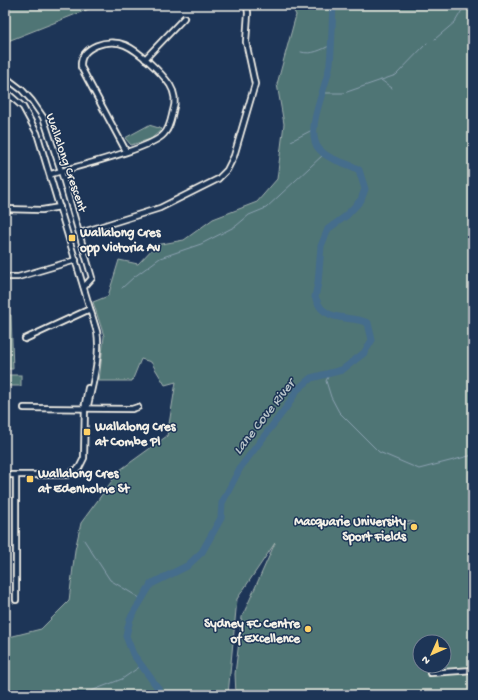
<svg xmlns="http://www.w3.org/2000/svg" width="478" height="700" viewBox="0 0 478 700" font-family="'Gochi Hand',sans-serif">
<rect width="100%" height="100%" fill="#1d3557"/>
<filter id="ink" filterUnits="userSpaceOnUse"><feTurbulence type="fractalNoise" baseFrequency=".025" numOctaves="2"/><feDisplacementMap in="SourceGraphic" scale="8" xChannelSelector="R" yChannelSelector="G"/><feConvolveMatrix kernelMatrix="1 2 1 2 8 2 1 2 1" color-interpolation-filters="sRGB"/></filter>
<g filter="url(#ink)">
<g fill="#507475" stroke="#a2b2ae" fill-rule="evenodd">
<path d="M5 5H99L8 41 5 39Z"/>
<path d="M291 5H473V695H236L235 674 242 617 275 543 237 599 228 695H5V638L41 629 69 601 75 550 81 523 120 470 167 436 176 382 165 385 151 362 141 359 132 381H99L104 336 93 302 108 296 119 260 138 264 156 245 184 240 213 219 257 202 277 179 284 124 277 84 296 15ZM391 520 414 522 415 523 378 525ZM420 642H444V666H420Z"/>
<path d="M149 125 162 129 151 139 131 145 125 138Z"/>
<path d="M5 315H11L13 369H5Z"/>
<rect x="5" y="375" width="16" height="11"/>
</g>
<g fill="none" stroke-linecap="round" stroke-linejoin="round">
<g stroke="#8ba2b1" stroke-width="1">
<path d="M435 39 455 22 465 5"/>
<path d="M301 52C312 55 321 50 331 45"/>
<path d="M381 80 392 88"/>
<path d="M323 93H344L396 75 427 43"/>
<path d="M291 141 314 129"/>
<path d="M122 288 134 277 160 258 201 244 236 226 249 215 266 208 324 154"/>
<path d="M330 373 326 381 331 397 339 412 379 452 419 469 473 455"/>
<path d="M84 540 110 580 143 600"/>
<path d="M81 695 122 679 141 666"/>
</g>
<path stroke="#456d8c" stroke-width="7" d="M160 695 158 688 133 654 126 636 130 619 151 584 187 566 202 552 221 518 222 503 240 468 288 405 297 390 311 378 342 370 364 353 372 340 368 323C354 316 335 321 323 310 319 307 317 301 315 297L318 283 321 246 328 229 346 216 361 200 365 189 359 170C347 162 329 161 319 149 303 131 328 85 330 63 332 44 332 24 333 5"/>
<defs>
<g id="minor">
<path d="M145 59 184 18"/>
<path d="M5 77 22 90 32 101 43 117 61 171 92 278 84 287"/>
<path d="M5 91 23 107 37 133 97 332C101 353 93 383 88 405L86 408"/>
<path d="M51 174C74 167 151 149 164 134 170 128 171 119 173 111 176 102 175 93 170 85 161 72 139 51 125 45 109 38 79 46 81 67L126 151"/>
<path d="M5 209 42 210 60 207"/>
<path d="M80 233 160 208 218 179 227 170 234 156 255 84 246 42 248 13 247 5"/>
<path d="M5 277H18L76 260"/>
<path d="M25 339 90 309"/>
<path d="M24 408 132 409 138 407"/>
<path d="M5 475H67L79 468 84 458 85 404 88 388"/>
<path d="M16 600V475"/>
<path d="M430 673 473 670"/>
</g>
</defs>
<use href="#minor" stroke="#f4f1e8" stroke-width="8"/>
<use href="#minor" stroke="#1d3557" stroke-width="4.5"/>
</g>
</g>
<g fill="#ffd166" stroke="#1d3557" stroke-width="1.5">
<rect x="68" y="234" width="8" height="8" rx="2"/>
<rect x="83" y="428" width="8" height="8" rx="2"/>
<rect x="26" y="475" width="8" height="8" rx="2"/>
<circle cx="414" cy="527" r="4"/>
<circle cx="308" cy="629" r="4"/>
</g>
<g text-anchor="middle" stroke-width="3" stroke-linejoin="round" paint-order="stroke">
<g font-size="13" fill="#f4f1e8" stroke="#1d3557">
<text transform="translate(68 162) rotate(71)" y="5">Wallalong Crescent</text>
</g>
<g font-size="13" font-weight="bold" fill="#f4f1e8" stroke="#1d3557" text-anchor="start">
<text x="80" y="236">Wallalong Cres<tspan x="80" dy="15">opp Victoria Av</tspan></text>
<text x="95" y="430">Wallalong Cres<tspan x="95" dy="15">at Combe Pl</tspan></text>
<text x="38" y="477">Wallalong Cres<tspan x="38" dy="15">at Edenholme St</tspan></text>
<text x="406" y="525" text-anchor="end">Macquarie University<tspan x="406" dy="15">Sport Fields</tspan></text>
<text x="300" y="627" text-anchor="end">Sydney FC Centre<tspan x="300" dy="15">of Excellence</tspan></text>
</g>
<g font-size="14" font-style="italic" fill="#b7c3c8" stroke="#1d3557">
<text transform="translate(263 416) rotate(-52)" y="5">Lane Cove River</text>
</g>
</g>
<rect width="478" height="700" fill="none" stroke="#1d3557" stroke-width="20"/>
<rect x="10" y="10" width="458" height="680" fill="none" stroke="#f4f1e8" stroke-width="1.5" filter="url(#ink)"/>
<g transform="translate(432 654) rotate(225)"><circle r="19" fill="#1d3557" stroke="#738091"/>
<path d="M0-3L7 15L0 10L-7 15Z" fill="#ffd166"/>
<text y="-6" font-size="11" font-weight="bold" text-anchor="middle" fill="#f4f1e8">N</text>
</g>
</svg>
